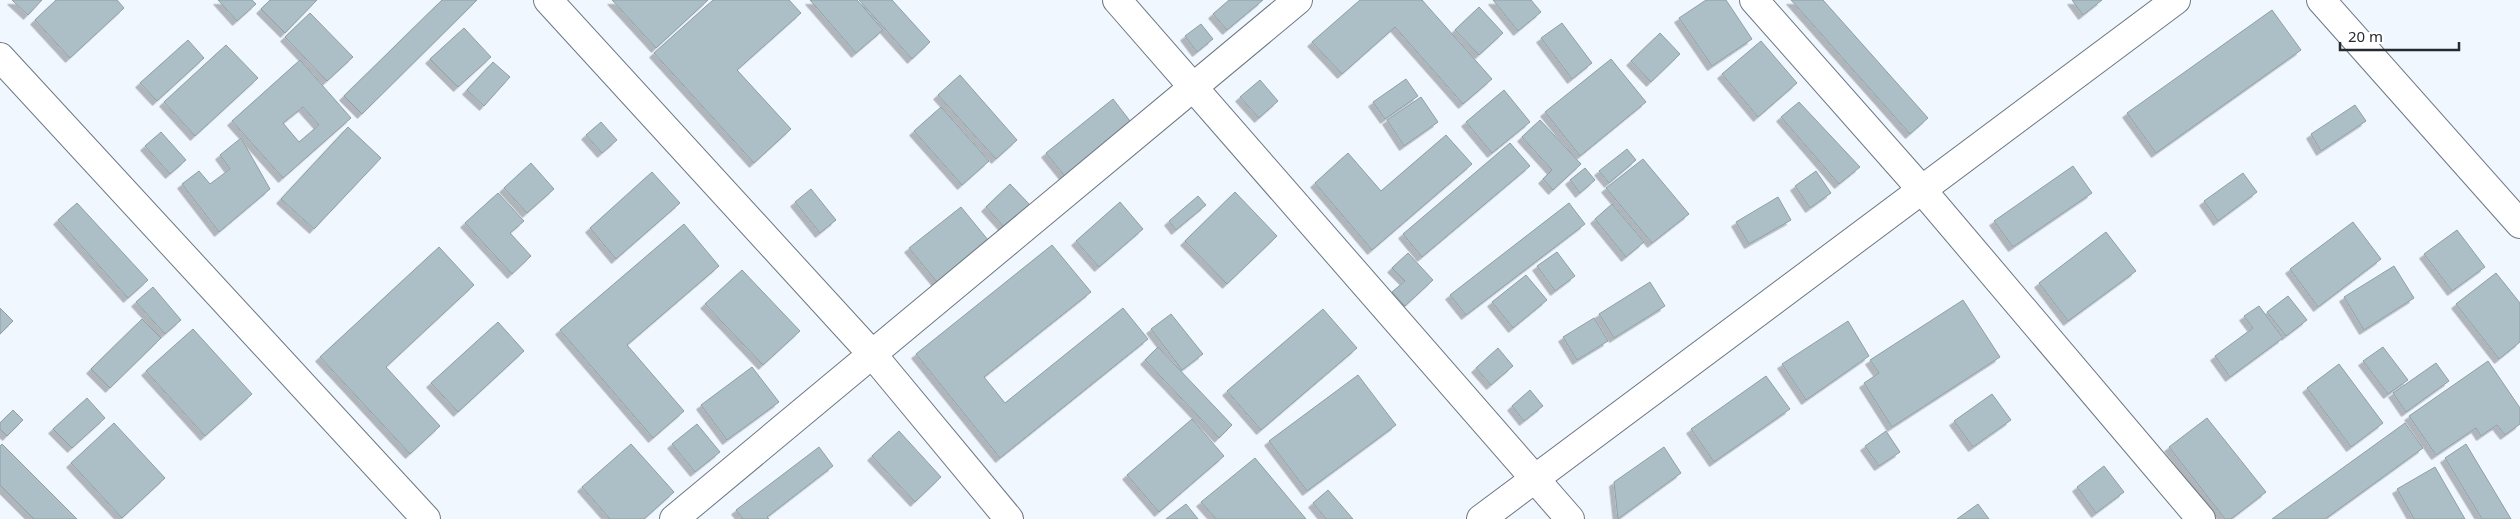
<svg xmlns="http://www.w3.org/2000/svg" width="2520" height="519" viewBox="0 0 2520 519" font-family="'Noto Sans',sans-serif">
<defs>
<filter id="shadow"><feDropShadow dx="-4.5" dy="4.5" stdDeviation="0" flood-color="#0004"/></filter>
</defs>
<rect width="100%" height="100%" fill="#f0f7ff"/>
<g fill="#adbfc6" stroke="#8ea0a6" fill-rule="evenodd" filter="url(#shadow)">
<path d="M12 0H42L28 15Z"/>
<path d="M56 0H117L124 8 70 58 35 20Z"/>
<path d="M218 0H252L256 4 237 21Z"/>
<path d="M270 0H317L285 33 261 9Z"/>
<path d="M442 0H477L362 114 344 96Z"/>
<path d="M612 0H708L656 48Z"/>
<path d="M713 0H789L801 13 737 70 791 129 754 163 654 53Z"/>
<path d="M810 0H857L883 30 856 53Z"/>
<path d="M859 0H892L930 42 912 59Z"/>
<path d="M1229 0H1263L1227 30 1213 14Z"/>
<path d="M1360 0H1422L1492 79 1463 104 1395 27 1342 74 1312 42Z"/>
<path d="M1493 0H1531L1541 12 1518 31Z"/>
<path d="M1706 0H1726L1752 39 1712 66 1679 18Z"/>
<path d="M1791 0H1823L1928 118 1910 134Z"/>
<path d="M2072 0H2102L2083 15Z"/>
<path d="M1479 7 1503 33 1479 55 1455 30Z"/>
<path d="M2272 10 2301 50 2156 153 2127 113Z"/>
<path d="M310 13 353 57 327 81 285 37Z"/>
<path d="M1562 23 1592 63 1572 79 1541 38Z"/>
<path d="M1201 24 1213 39 1197 52 1185 36Z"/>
<path d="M464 28 491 57 458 87 430 59Z"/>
<path d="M1660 33 1680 54 1651 82 1631 61Z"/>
<path d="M188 40 204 58 157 101 140 83Z"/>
<path d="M1761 41 1797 83 1758 117 1722 74Z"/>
<path d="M226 45 258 78 195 136 164 102Z"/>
<path d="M1611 59 1646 102 1580 156 1545 112Z"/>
<path d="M300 60 351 118 283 178 232 121ZM303 107 319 125 299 142 283 123Z"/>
<path d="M493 62 510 77 484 106 467 90Z"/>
<path d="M960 75 1017 140 996 159 938 95Z"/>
<path d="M1406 79 1418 96 1385 119 1373 102Z"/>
<path d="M1260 80 1278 101 1259 118 1240 97Z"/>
<path d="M1504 90 1530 122 1492 153 1466 122Z"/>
<path d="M1421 97 1438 122 1404 146 1387 120Z"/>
<path d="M1113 99 1134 126 1067 179 1046 153Z"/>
<path d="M1799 102 1860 167 1839 184 1781 117Z"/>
<path d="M2355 105 2366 121 2321 151 2311 134Z"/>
<path d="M941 107 989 161 962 185 914 131Z"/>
<path d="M1540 120 1581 164 1553 190 1543 179 1552 170 1522 137Z"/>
<path d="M601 122 617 140 602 153 586 135Z"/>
<path d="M348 127 381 158 314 229 281 199Z"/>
<path d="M161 132 186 160 170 174 145 146Z"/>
<path d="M1446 135 1472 164 1372 250 1315 183 1348 153 1381 191Z"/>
<path d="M241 138 270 189 219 232 182 184 199 171 210 184 230 169 220 155Z"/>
<path d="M1510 143 1530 166 1422 257 1403 234Z"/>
<path d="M1627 149 1636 160 1609 183 1599 171Z"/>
<path d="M1643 159 1689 214 1652 243 1606 188Z"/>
<path d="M531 163 554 189 527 213 504 188Z"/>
<path d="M2073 166 2092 193 2013 247 1994 221Z"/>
<path d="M1585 168 1595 180 1580 193 1570 180Z"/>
<path d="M1816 171 1831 193 1810 208 1795 186Z"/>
<path d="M652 172 680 203 616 259 590 228Z"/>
<path d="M2243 173 2257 192 2218 221 2204 201Z"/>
<path d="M1010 184 1030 205 1005 228 986 207Z"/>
<path d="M811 189 836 220 820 233 795 202Z"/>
<path d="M1235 192 1277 236 1227 284 1185 241Z"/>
<path d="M498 193 524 221 510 233 531 256 512 274 465 223Z"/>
<path d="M1198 196 1206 205 1176 230 1169 221Z"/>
<path d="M1778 197 1791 220 1749 244 1736 222Z"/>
<path d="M1120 202 1143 229 1099 267 1076 241Z"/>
<path d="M77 203 148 280 128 298 58 220Z"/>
<path d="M1569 203 1585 224 1466 315 1450 295Z"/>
<path d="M1612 204 1644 242 1626 257 1595 219Z"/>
<path d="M961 207 993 246 941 287 909 248Z"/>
<path d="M2353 222 2381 259 2318 307 2290 269Z"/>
<path d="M684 224 719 266 627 345 684 411 653 438 560 330Z"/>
<path d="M2457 230 2485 267 2452 291 2424 254Z"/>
<path d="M2106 232 2136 271 2068 321 2039 283Z"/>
<path d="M1052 245 1091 292 984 377 1005 403 1123 308 1148 339 1000 458 916 354Z"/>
<path d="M439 247 474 285 386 367 440 426 410 454 320 357Z"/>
<path d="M1557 252 1575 276 1555 291 1537 266Z"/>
<path d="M1408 253 1433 280 1405 306 1392 292 1405 281 1392 268Z"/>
<path d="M2394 266 2414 298 2364 330 2344 297Z"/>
<path d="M742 270 800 331 763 365 705 304Z"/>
<path d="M2496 273 2520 303V342L2499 359 2456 304Z"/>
<path d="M1526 275 1547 300 1513 328 1492 302Z"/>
<path d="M1650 282 1665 306 1614 338 1599 314Z"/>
<path d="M153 287 181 320 165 334 136 302Z"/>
<path d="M2288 296 2307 320 2286 336 2267 312Z"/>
<path d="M1963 300 2000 357 1892 427 1864 383 1879 373 1870 360Z"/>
<path d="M2259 306 2283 338 2230 377 2215 356 2253 328 2244 316Z"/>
<path d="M0 308 13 321 0 334Z"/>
<path d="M1323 309 1357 348 1261 430 1227 391Z"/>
<path d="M1171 314 1203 354 1182 370 1151 329Z"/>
<path d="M1594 318 1608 341 1577 360 1563 337Z"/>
<path d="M142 319 161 338 110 388 91 369Z"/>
<path d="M1848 321 1869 356 1806 400 1782 364Z"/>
<path d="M498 322 524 351 458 412 431 383Z"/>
<path d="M193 329 252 394 205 436 146 371Z"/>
<path d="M1158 347 1232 425 1219 438 1145 360Z"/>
<path d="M2383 347 2408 380 2388 394 2363 361Z"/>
<path d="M1498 348 1513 366 1491 385 1476 368Z"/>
<path d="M2488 361 2520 408V424L2505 435 2497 425 2481 436 2476 428 2436 455 2409 416Z"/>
<path d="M2436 363 2449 381 2406 412 2393 393Z"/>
<path d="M2339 364 2383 423 2351 447 2307 388Z"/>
<path d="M752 367 779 402 727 440 701 405Z"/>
<path d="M1358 375 1396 425 1307 491 1269 441Z"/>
<path d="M1766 376 1790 409 1714 462 1691 429Z"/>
<path d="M1530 390 1543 406 1524 421 1512 406Z"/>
<path d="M1992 394 2011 420 1973 447 1954 421Z"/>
<path d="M87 398 105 418 72 448 53 429Z"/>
<path d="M13 410 23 420 7 436 0 429V423Z"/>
<path d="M2207 418 2266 492 2231 519H2225L2169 447Z"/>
<path d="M1192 419 1224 456 1159 512 1127 475Z"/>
<path d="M114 423 165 478 122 518 71 463Z"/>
<path d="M2405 423 2423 448 2325 519H2272Z"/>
<path d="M697 424 720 452 695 472 672 444Z"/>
<path d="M899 431 941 477 915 502 872 456Z"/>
<path d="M1886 431 1900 452 1879 466 1865 446Z"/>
<path d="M2 444 77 519H34L0 485V446Z"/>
<path d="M631 444 674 492 644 519H610L582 487Z"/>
<path d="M2466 444 2511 519H2482L2445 458Z"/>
<path d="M819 447 833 466 767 517 769 519H743L736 510Z"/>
<path d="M1664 447 1681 473 1618 519 1614 482Z"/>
<path d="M1255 458 1306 519H1216L1201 502Z"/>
<path d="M2104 466 2124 492 2096 513 2077 487Z"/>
<path d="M2435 467 2465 519H2414L2397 489Z"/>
<path d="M1328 490 1353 519H1326L1313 503Z"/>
<path d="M1186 504 1198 519H1166Z"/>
<path d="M1978 504 1989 519H1957Z"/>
</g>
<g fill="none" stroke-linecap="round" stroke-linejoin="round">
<defs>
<g id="minor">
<path d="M1117 0 1570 519"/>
<path d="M1754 0 1922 190 2201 519"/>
<path d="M2321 0 2520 224"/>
<path d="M0 57 426 519"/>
<path d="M674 519 1298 0"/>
<path d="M1481 519 2176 0"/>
</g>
<path id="major" d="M548 0 872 354 1009 519"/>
</defs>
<use href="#minor" stroke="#6e7884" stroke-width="30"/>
<use href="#major" stroke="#6e7884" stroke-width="30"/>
<use href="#minor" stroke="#fff" stroke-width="28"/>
<use href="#major" stroke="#fff" stroke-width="28"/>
</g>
<path d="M2340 42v8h119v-8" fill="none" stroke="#272b30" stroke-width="2.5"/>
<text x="2348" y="42" font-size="15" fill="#272b30" stroke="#ffffff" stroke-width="4" paint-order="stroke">20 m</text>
</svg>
